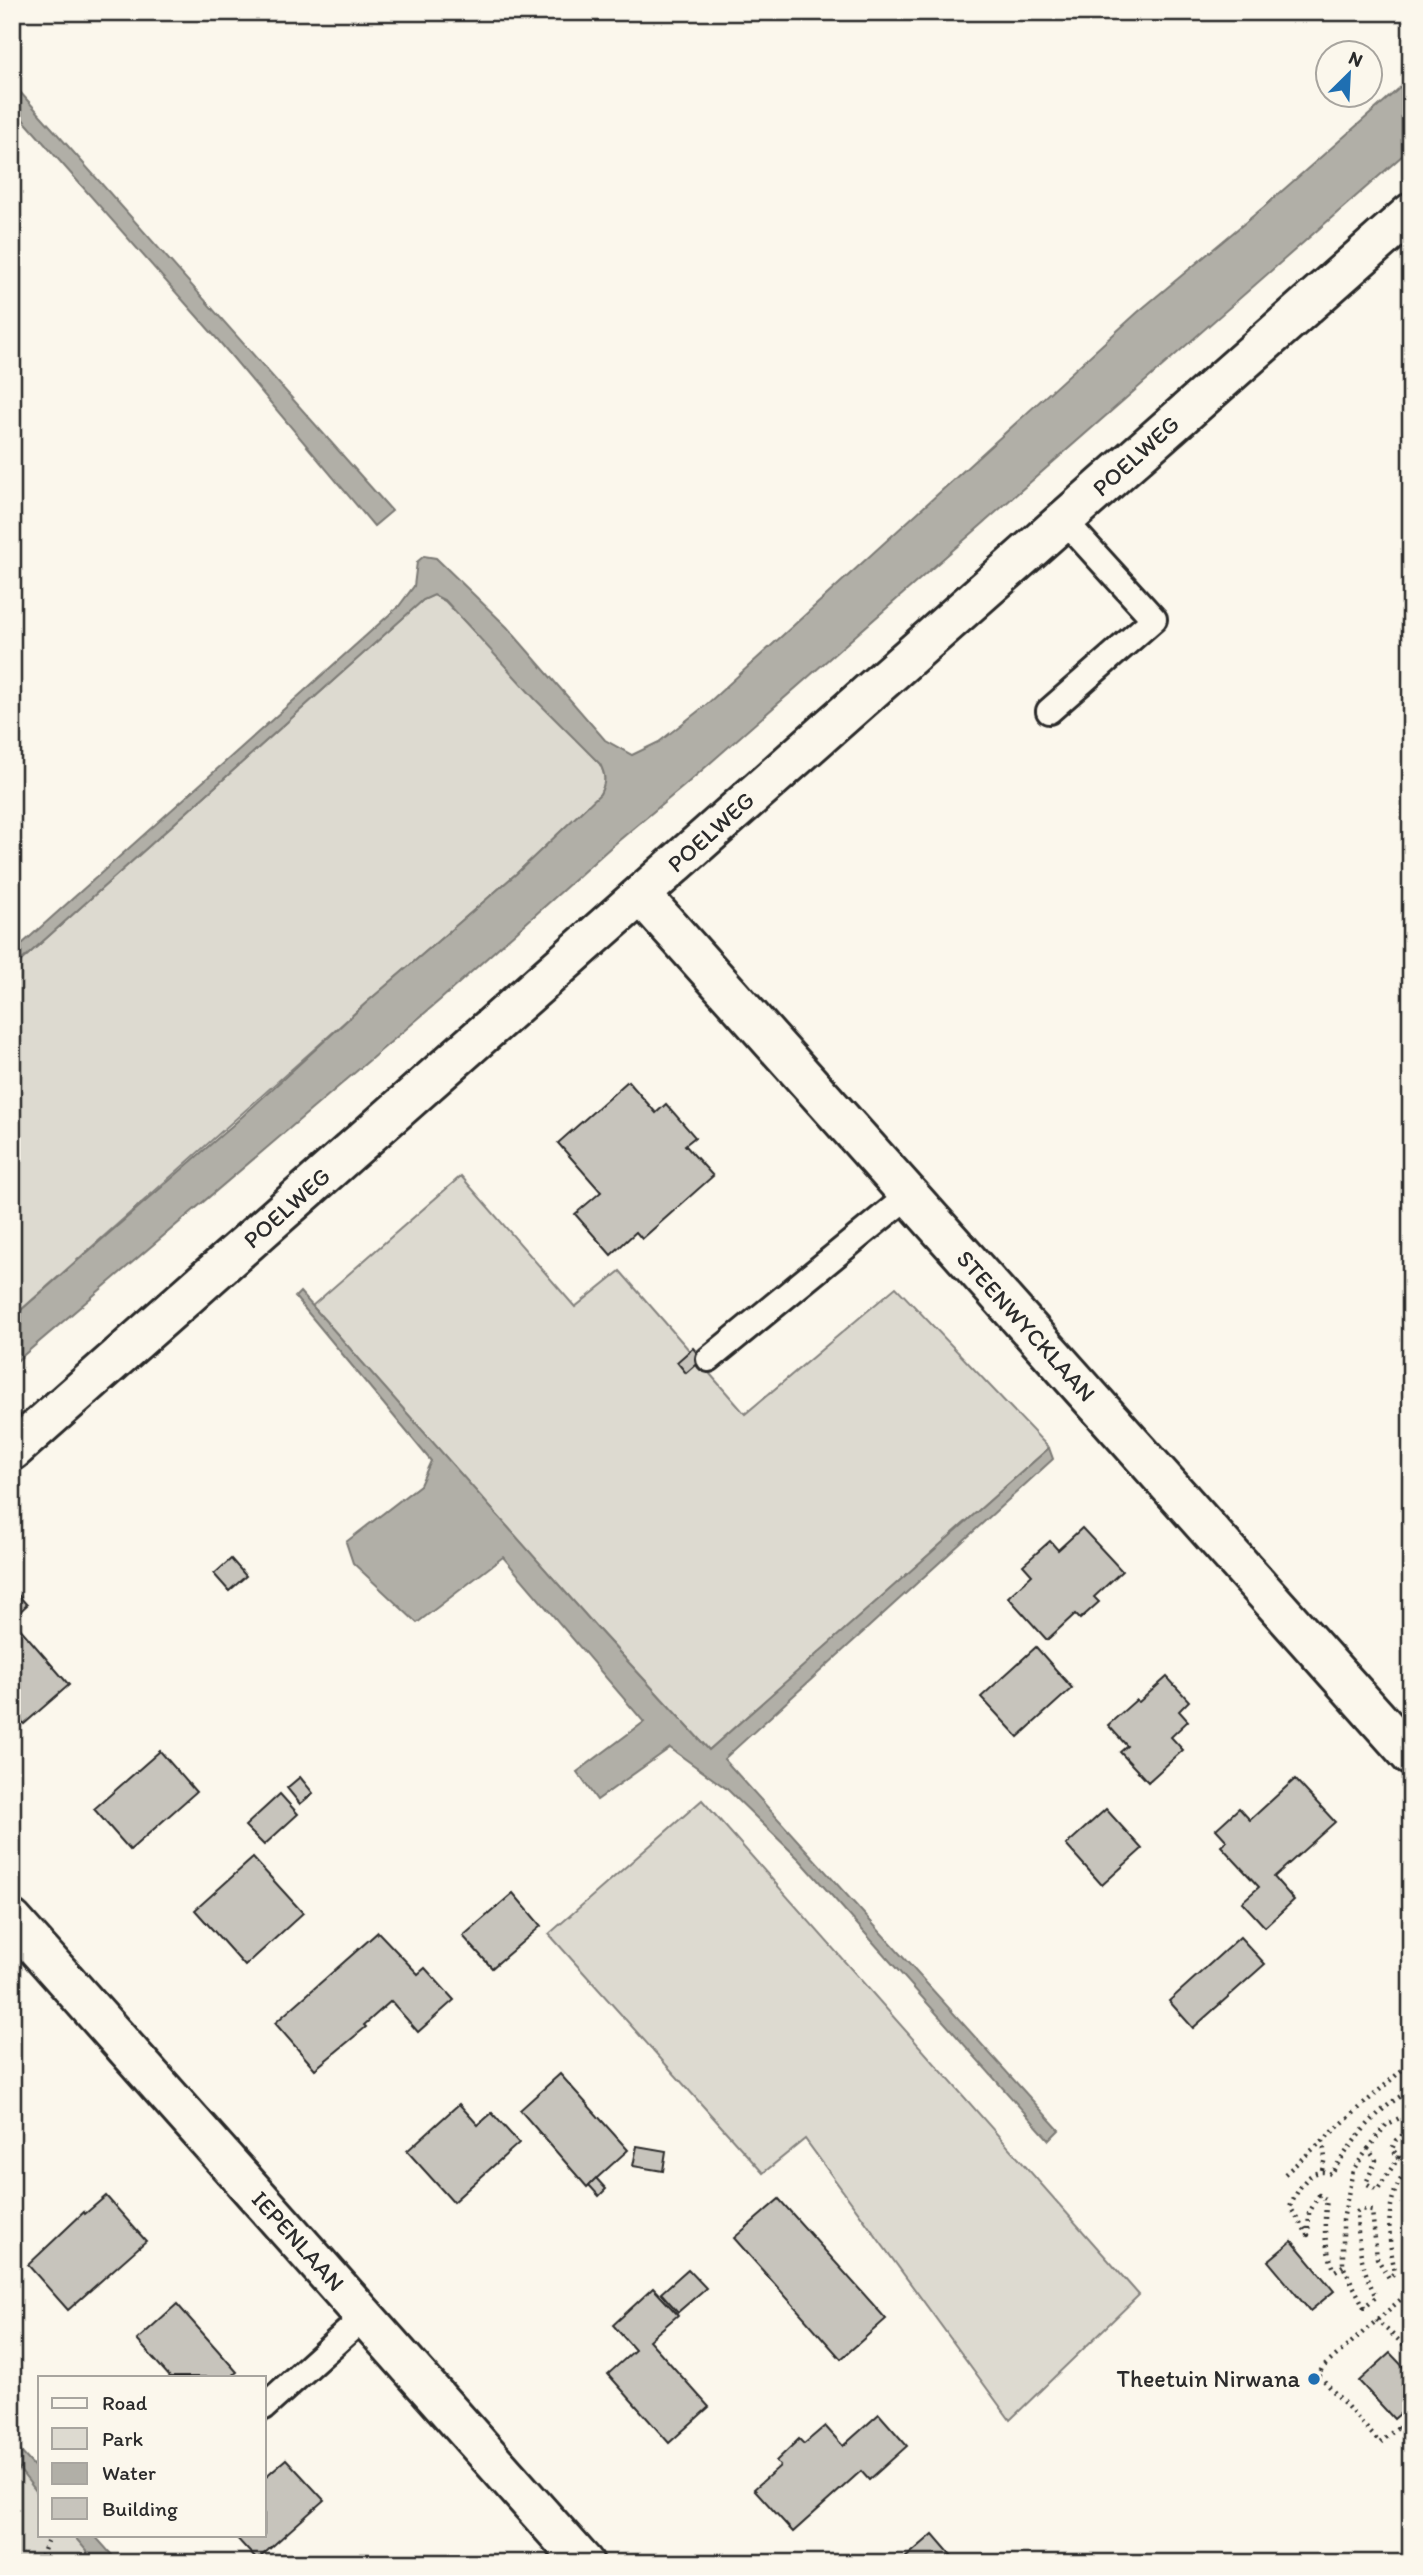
<svg xmlns="http://www.w3.org/2000/svg" width="1423" height="2575" viewBox="0 0 1423 2575" font-family="Itim,sans-serif">
<rect width="100%" height="100%" fill="#fbf7ec"/>
<filter id="ink" filterUnits="userSpaceOnUse"><feTurbulence type="fractalNoise" baseFrequency=".0143" numOctaves="2"/><feDisplacementMap in="SourceGraphic" scale="14" xChannelSelector="R" yChannelSelector="G"/><feConvolveMatrix kernelMatrix="1 2 1 2 8 2 1 2 1" color-interpolation-filters="sRGB"/></filter>
<g filter="url(#ink)">
<g fill="#dddad0" stroke="#84827e" stroke-width="2">
<path d="M434 595 445 601 600 764C606 776 606 782 600 794L517 873 366 1003 12 1318V969L423 600Z"/>
<path d="M461 1176 575 1307 620 1271 745 1414 896 1287 1049 1448 709 1750 597 1628 312 1306Z"/>
<path d="M702 1800 1139 2295 1010 2420 805 2139 763 2173 549 1934Z"/>
<path d="M12 2460 40 2494V2535H75L98 2563H12Z"/>
</g>
<g fill="#b1afa7" stroke="#7b7a75" stroke-width="2">
<path d="M1411 78V148L684 786 611 847 440 1000 12 1365V1318L234 1124 366 1003 517 873 600 794C606 782 606 776 600 764L535 699 446 601 434 595 423 600 12 969V953L399 606 414 586 417 562 424 556 436 558 507 627 605 740 632 755 659 742 706 705 1138 312 1265 206Z"/>
<path d="M12 83 392 511 374 526 218 340 12 107Z"/>
<path d="M300 1292 597 1628 709 1750 1049 1448 1053 1459 724 1759 1059 2130 1049 2140 800 1860 727 1789 670 1748 597 1800 577 1772 644 1722 503 1557 417 1623 353 1563 346 1542 420 1485 431 1461 295 1297Z"/>
<path d="M12 2442 40 2473V2496L12 2460Z"/>
<path d="M73 2535H94L119 2563H97Z"/>
</g>
<g fill="#c7c4bc" stroke="#2b2b2b" stroke-width="2">
<path d="M628 1081 656 1113 666 1104 695 1137 685 1145 713 1176 642 1239 636 1232 611 1255 575 1214 601 1192 558 1143Z"/>
<path d="M693 1348 702 1359 686 1373 677 1362Z"/>
<path d="M1082 1528 1122 1571 1094 1597 1099 1602 1080 1619 1075 1614 1047 1640 1008 1597 1032 1575 1023 1565 1050 1541 1058 1550Z"/>
<path d="M231 1559 246 1576 229 1591 214 1574Z"/>
<path d="M12 1588 27 1605 12 1619Z"/>
<path d="M12 1619 69 1685 24 1724 12 1710Z"/>
<path d="M1036 1647 1072 1688 1018 1737 981 1697Z"/>
<path d="M1167 1677 1189 1701 1179 1711 1188 1721 1171 1737 1183 1750 1148 1782 1120 1752 1127 1746 1108 1725 1136 1700 1139 1702Z"/>
<path d="M160 1751 196 1792 130 1850 94 1809Z"/>
<path d="M300 1777 313 1793 300 1804 287 1788Z"/>
<path d="M1295 1779 1335 1822 1274 1877 1294 1900 1265 1927 1242 1902 1259 1887 1221 1846 1227 1841 1216 1829 1239 1808 1250 1820Z"/>
<path d="M280 1794 298 1814 264 1845 245 1826Z"/>
<path d="M1106 1809 1142 1849 1102 1885 1066 1845Z"/>
<path d="M253 1858 303 1913 245 1966 195 1910Z"/>
<path d="M513 1893 541 1926 492 1968 463 1936Z"/>
<path d="M378 1932 418 1974 425 1968 454 2000 418 2032 391 2001 364 2025 366 2027 315 2069 275 2023Z"/>
<path d="M1240 1937 1265 1964 1193 2028 1169 2001Z"/>
<path d="M560 2074 628 2150 587 2187 520 2110Z"/>
<path d="M459 2104 478 2125 492 2113 519 2143 453 2202 407 2151Z"/>
<path d="M637 2146 666 2151 663 2171 633 2166Z"/>
<path d="M596 2178 606 2189 599 2196 589 2185Z"/>
<path d="M106 2196 146 2241 68 2310 28 2265 84 2212 85 2214Z"/>
<path d="M779 2199 886 2319 841 2359 734 2238Z"/>
<path d="M1292 2241 1334 2291 1310 2311 1268 2261Z"/>
<path d="M688 2269 706 2288 678 2312 661 2293Z"/>
<path d="M653 2288 678 2315 649 2340 709 2407 669 2443 608 2374 635 2350 613 2325Z"/>
<path d="M177 2304 237 2372 231 2377H170L137 2340Z"/>
<path d="M1390 2353 1411 2375V2404L1394 2419 1359 2381Z"/>
<path d="M879 2414 907 2446 869 2480 861 2471 793 2532 754 2489 780 2466 776 2461 799 2439 804 2444 825 2426 843 2446Z"/>
<path d="M286 2459 324 2500 257 2560 234 2535H264V2478Z"/>
<path d="M933 2534 958 2563H907L904 2559Z"/>
</g>
<g fill="none" stroke-linecap="round" stroke-linejoin="round">
<defs>
<g id="service">
<path d="M1049 711 1154 619 1064 520"/>
<path d="M709 1359 909 1195"/>
<path d="M264 2407 365 2316"/>
</g>
<g id="minor">
<path d="M641 895 1411 1756"/>
<path d="M12 1451 1411 213"/>
<path d="M12 1920 584 2563"/>
</g>
</defs>
<use href="#service" stroke="#2b2b2b" stroke-width="30"/>
<use href="#minor" stroke="#2b2b2b" stroke-width="44"/>
<g stroke="#2b2b2b" stroke-width="4.5" stroke-dasharray="2 5" stroke-linecap="butt">
<path d="M1368 2149 1386 2125 1411 2112"/>
<path d="M1411 2149 1399 2157 1377 2190 1366 2183 1376 2160 1368 2149 1353 2170 1343 2220V2266L1364 2307 1376 2297C1361 2266 1358 2247 1357 2212L1361 2209 1372 2211 1377 2258 1389 2278 1395 2272C1388 2239 1383 2195 1409 2169L1411 2173"/>
<path d="M1409 2169 1392 2149 1396 2140 1411 2129"/>
<path d="M1322 2170 1325 2158 1323 2141"/>
<path d="M1285 2174 1411 2062"/>
<path d="M1411 2194 1405 2232 1406 2247 1411 2246"/>
<path d="M1343 2266 1335 2271C1324 2247 1323 2226 1327 2200L1319 2195 1309 2213 1308 2235 1290 2207C1298 2189 1310 2165 1331 2174 1353 2141 1375 2109 1411 2090"/>
<path d="M1411 2297 1407 2294 1322 2368 1319 2375 1380 2443 1397 2428 1411 2433"/>
<path d="M1411 2318 1405 2323 1411 2329"/>
<path d="M1376 2320 1411 2351"/>
<path d="M39 2563 50 2535"/>
</g>
<use href="#service" stroke="#fbf7ec" stroke-width="24"/>
<use href="#minor" stroke="#fbf7ec" stroke-width="38"/>
</g>
</g>
<circle fill="#1f6fb2" stroke="#fbf7ec" stroke-width="2.5" cx="1314" cy="2379" r="7"/>
<g text-anchor="middle" stroke-width="5" stroke-linejoin="round" paint-order="stroke">
<g font-size="24" fill="#2b2b2b" stroke="#fbf7ec">
<text transform="translate(1136 456) rotate(-42)" y="8">POELWEG</text>
<text transform="translate(711 832) rotate(-42)" y="8">POELWEG</text>
<text transform="translate(287 1208) rotate(-42)" y="8">POELWEG</text>
<text transform="translate(1026 1326) rotate(48)" y="8">STEENWYCKLAAN</text>
<text transform="translate(298 2241) rotate(48)" y="8">IEPENLAAN</text>
</g>
<g font-size="24" fill="#2b2b2b" stroke="#fbf7ec" text-anchor="end">
<text x="1300" y="2387">Theetuin Nirwana</text>
</g>
</g>
<rect width="1423" height="2575" fill="none" stroke="#fbf7ec" stroke-width="42"/>
<rect x="21" y="21" width="1381" height="2533" fill="none" stroke="#2b2b2b" stroke-width="2.5" filter="url(#ink)"/>
<rect x="38" y="2376" width="228" height="161" fill="#fbf7ec" stroke="#a8a59f" stroke-width="2"/>
<rect x="52" y="2398" width="35" height="10" fill="#fbf7ec" stroke="#a8a59f" stroke-width="2"/>
<text x="102" y="2410" font-size="21" fill="#2b2b2b">Road</text>
<rect x="52" y="2428" width="35" height="21" fill="#dddad0" stroke="#a8a59f" stroke-width="2"/>
<text x="102" y="2446" font-size="21" fill="#2b2b2b">Park</text>
<rect x="52" y="2463" width="35" height="21" fill="#b1afa7" stroke="#a8a59f" stroke-width="2"/>
<text x="102" y="2480" font-size="21" fill="#2b2b2b">Water</text>
<rect x="52" y="2498" width="35" height="21" fill="#c7c4bc" stroke="#a8a59f" stroke-width="2"/>
<text x="102" y="2516" font-size="21" fill="#2b2b2b">Building</text>
<g transform="translate(1349 74) rotate(24)"><circle r="33" fill="#fbf7ec" stroke="#a8a59f" stroke-width="2"/>
<path d="M0-5L12 26L0 18L-12 26Z" fill="#1f6fb2"/>
<text y="-10" font-size="19" font-weight="bold" text-anchor="middle" fill="#2b2b2b">N</text>
</g>
</svg>
